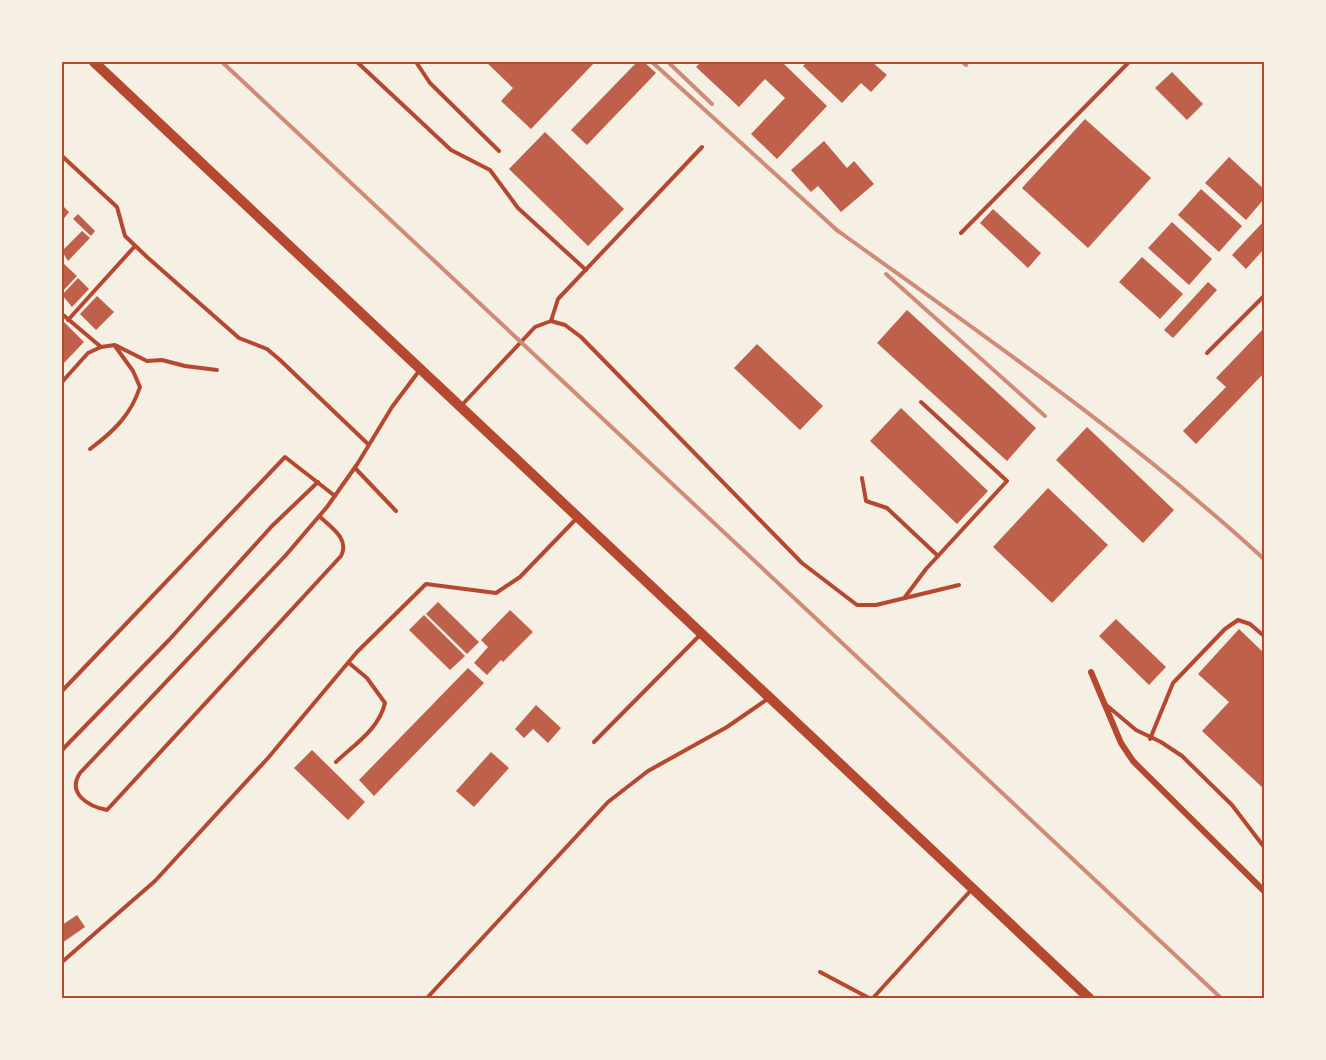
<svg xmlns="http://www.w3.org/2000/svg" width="1326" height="1060" viewBox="0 0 1326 1060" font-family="Manrope,sans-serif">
<rect width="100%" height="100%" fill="#f6efe4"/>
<g fill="#bf614a">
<path d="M486 62H595L531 129 501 101 513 88Z"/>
<path d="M637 62H644L656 73 587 145 571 130Z"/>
<path d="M701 62H782L827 106 777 159 751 134 785 98 765 79 739 107 696 67Z"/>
<path d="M807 62H872L887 75 871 92 861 83 842 103 803 66Z"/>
<path d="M1172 72 1203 104 1187 120 1155 88Z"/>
<path d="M1085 119 1151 178 1088 248 1022 188Z"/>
<path d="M545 132 624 209 588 246 509 169Z"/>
<path d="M824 141 847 168 854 161 874 184 841 212 818 186 811 192 791 170Z"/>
<path d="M1229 157 1264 189V199L1246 220 1205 183Z"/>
<path d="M1201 189 1242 226 1219 252 1178 215Z"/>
<path d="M62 205 69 212 62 221Z"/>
<path d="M993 209 1041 253 1028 268 980 223Z"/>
<path d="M78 214 95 231 91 236 73 219Z"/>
<path d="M1264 221V249L1246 269 1232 255Z"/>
<path d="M1172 222 1212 259 1189 285 1148 248Z"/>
<path d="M82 231 90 238 68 261 62 251Z"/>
<path d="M1142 257 1183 294 1160 319 1119 282Z"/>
<path d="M63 263 77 276 62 292V264Z"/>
<path d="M78 278 89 289 72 307 62 295Z"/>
<path d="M1208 282 1217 290 1173 338 1164 330Z"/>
<path d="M97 296 114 312 96 330 80 314Z"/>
<path d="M907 310 1036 428 1007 461 877 343Z"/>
<path d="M62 320 84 342 62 365Z"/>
<path d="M1264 328V373L1196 444 1183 431 1226 387 1216 378Z"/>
<path d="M757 344 823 406 800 430 734 368Z"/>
<path d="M901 408 988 491 957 524 870 441Z"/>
<path d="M1087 427 1174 510 1143 543 1056 460Z"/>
<path d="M1048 488 1108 545 1052 603 993 547Z"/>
<path d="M438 602 479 642 467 654 426 614Z"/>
<path d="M510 610 533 632 503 662 501 660 487 675 474 663 488 647 481 640Z"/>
<path d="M424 615 465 656 450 670 409 630Z"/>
<path d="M1116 619 1166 667 1149 685 1099 636Z"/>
<path d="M1239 629 1264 653V789L1202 731 1229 702 1198 674Z"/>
<path d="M468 668 484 683 374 796 359 780Z"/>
<path d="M536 705 561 728 548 743 533 729 524 738 515 729Z"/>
<path d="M312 750 365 802 348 820 294 768Z"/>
<path d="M491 752 509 768 474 807 456 791Z"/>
<path d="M77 915 85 927 62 943V925Z"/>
</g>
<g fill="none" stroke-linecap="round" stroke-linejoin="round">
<g stroke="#b5482f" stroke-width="4">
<path d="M357 62 451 150 490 170 518 208 586 270"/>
<path d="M416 62 430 83 499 151"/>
<path d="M62 156 117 207 125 236 147 257 239 338 267 349 280 360 368 444"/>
<path d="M961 233 1129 62"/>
<path d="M62 314 101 347"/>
<path d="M68 320 135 246"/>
<path d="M551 321 558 299 702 147"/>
<path d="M1207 353 1264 296"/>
<path d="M62 382 88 353 101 347 115 345 147 361 162 360 185 366 217 370"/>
<path d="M461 406 535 327 551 321 565 325 581 337 802 563 857 605H876L959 585"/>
<path d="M90 449C113 432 131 415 140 387L133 371 115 346"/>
<path d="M355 468 396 511"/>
<path d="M862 478 866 501 887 508 938 556"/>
<path d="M319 516C331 527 350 539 341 556L107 810C87 806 67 793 80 773L286 555 327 507 358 463 392 407 419 371"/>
<path d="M905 597 926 569 1007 481 921 402"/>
<path d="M62 691 285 457 335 496"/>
<path d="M1105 704 1136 730 1161 742 1182 756 1232 805 1264 847"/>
<path d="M1150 739 1173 683 1225 629 1238 620 1250 624 1264 636"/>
<path d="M594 742 701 634"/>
<path d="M62 750 169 640 272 526 318 482"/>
<path d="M336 762C355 744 379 729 385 703L367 678 349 663"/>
<path d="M62 962 155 881 268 758 357 652 426 584 496 593 520 577 577 518"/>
<path d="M820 972 869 998"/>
<path d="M427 998 608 802 648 771 727 727 769 698"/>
<path d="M873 998 972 889"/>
</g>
<path stroke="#b5482f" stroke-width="6" d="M1091 672 1121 743 1133 761 1264 891"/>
<path stroke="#b5482f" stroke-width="10" d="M94 62 1089 998"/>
<g stroke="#cf8b77" stroke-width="4">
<path d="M222 62 1221 998"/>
<path d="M652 62 839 232"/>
<path d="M668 62 712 104"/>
<path d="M962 62 966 65"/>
<path d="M834 228C981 334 1131 437 1264 559"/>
<path d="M886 274 1045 416"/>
</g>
</g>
<rect width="1326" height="1060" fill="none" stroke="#f6efe4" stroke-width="126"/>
<rect x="63" y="63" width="1200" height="934" fill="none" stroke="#b5482f" stroke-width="2"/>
</svg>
